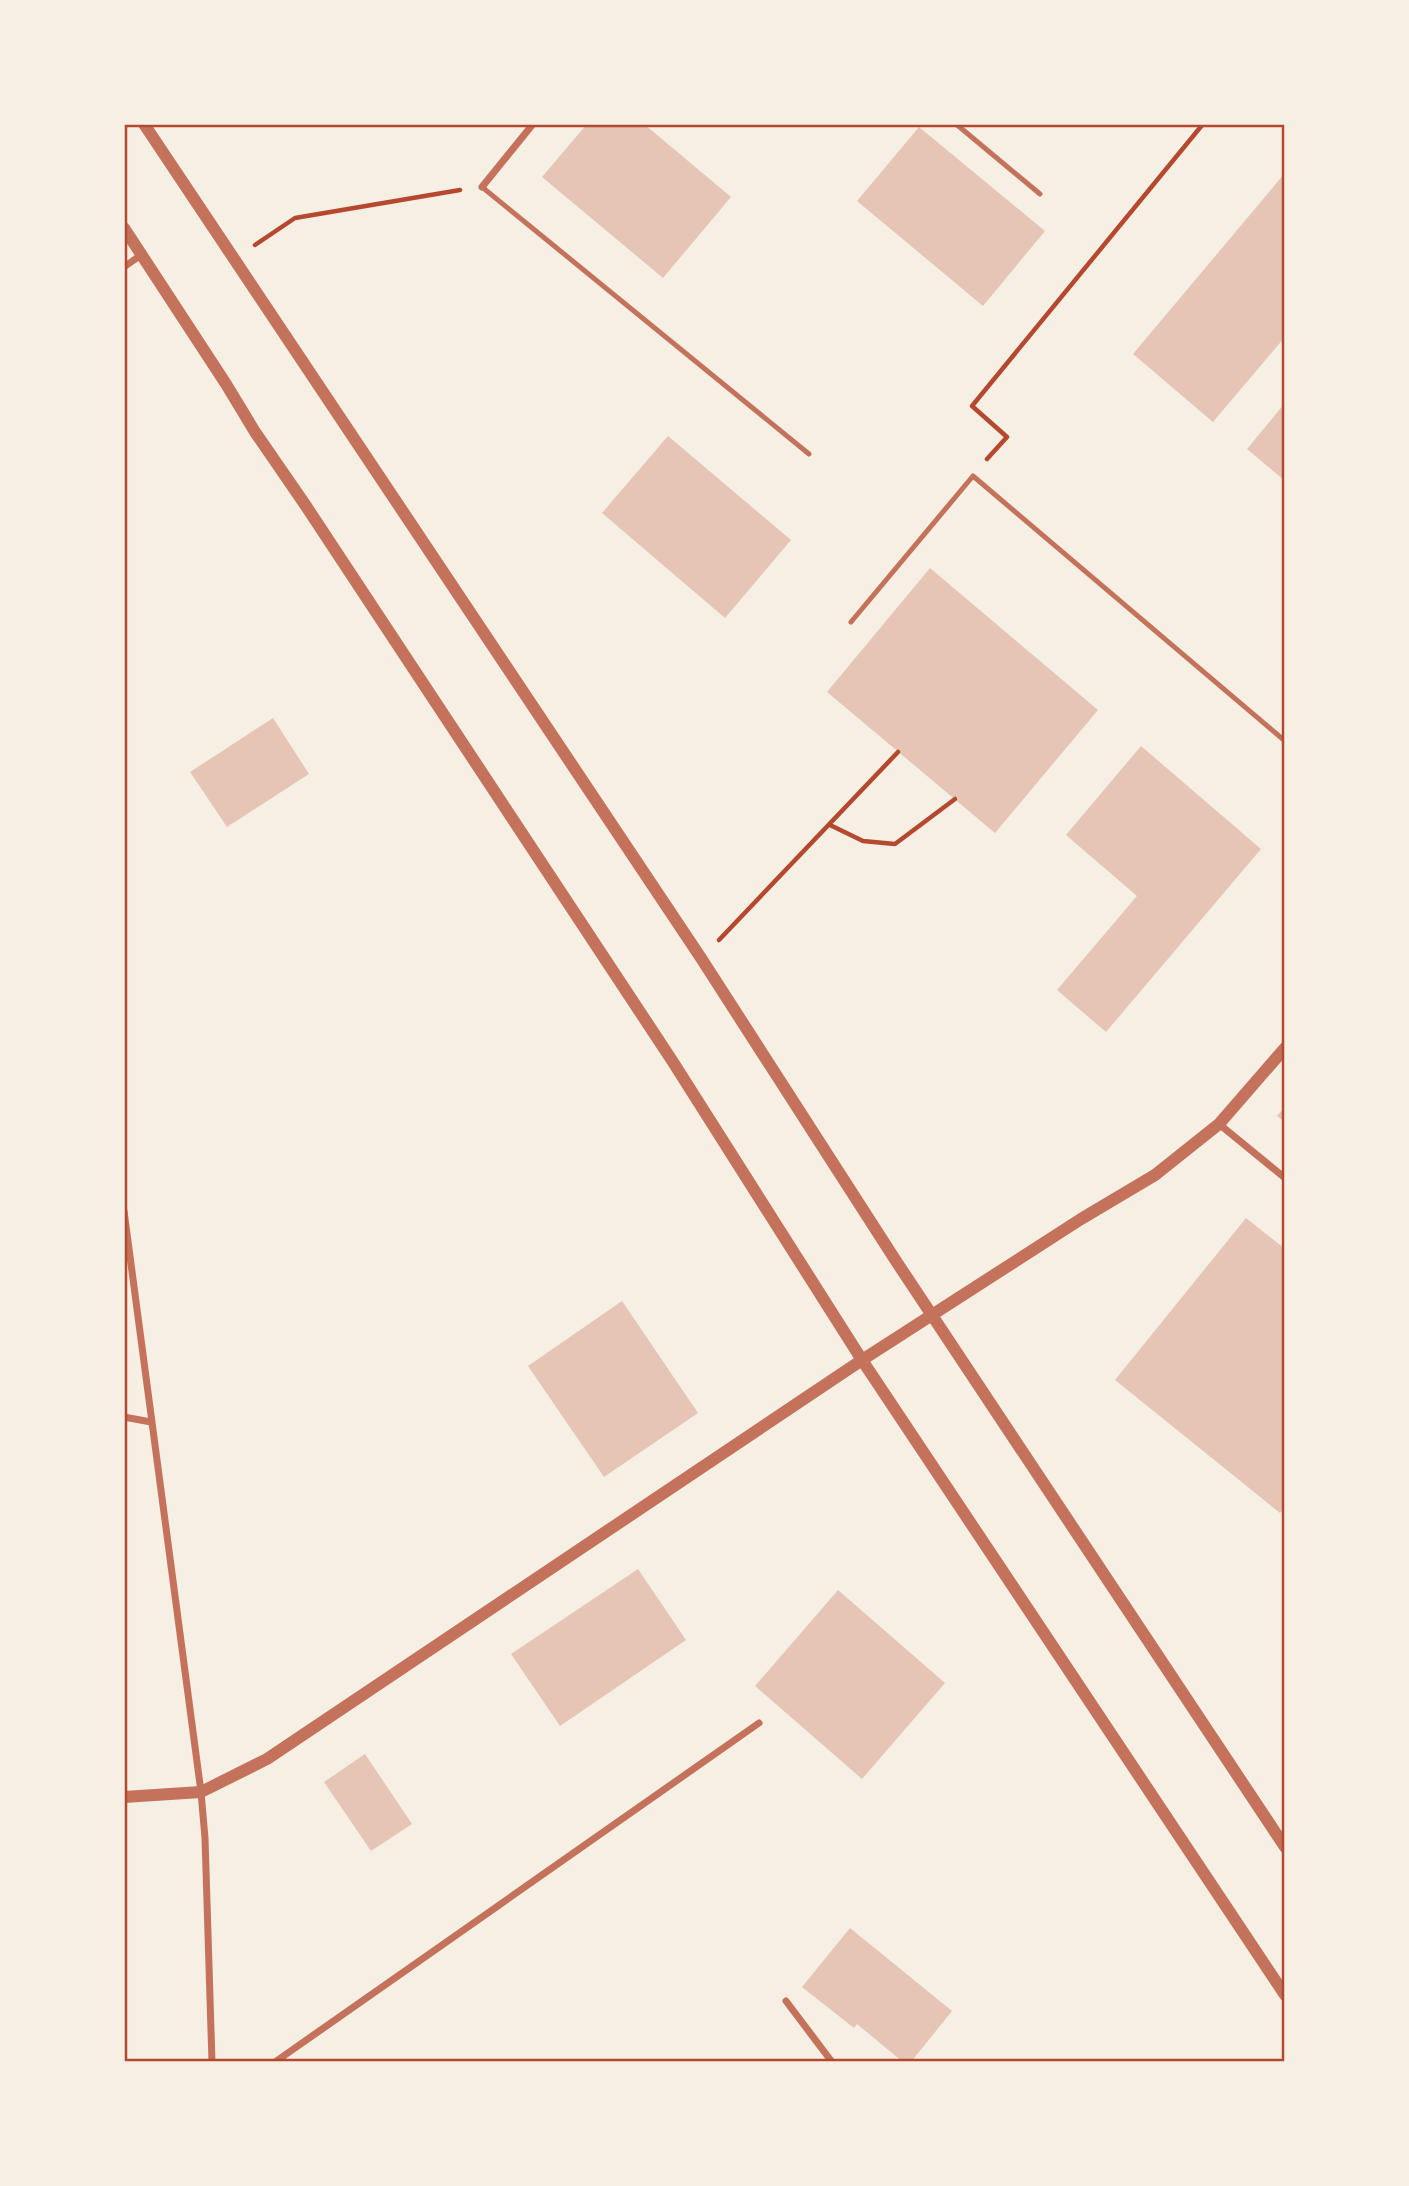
<svg xmlns="http://www.w3.org/2000/svg" width="1409" height="2186" viewBox="0 0 1409 2186" font-family="Barlow,sans-serif">
<rect width="100%" height="100%" fill="#f6efe4"/>
<g fill="#e6c5b7">
<path d="M587 124H644L731 197 663 278 542 177Z"/>
<path d="M919 127 1045 231 983 306 857 201Z"/>
<path d="M1285 173V337L1213 422 1133 354Z"/>
<path d="M1285 403V481L1247 449Z"/>
<path d="M668 436 791 540 725 618 602 513Z"/>
<path d="M930 568 1098 710 995 833 827 692Z"/>
<path d="M273 718 309 774 227 827 190 772Z"/>
<path d="M1141 746 1261 849 1106 1032 1057 990 1137 896 1066 835Z"/>
<path d="M1285 1107V1122L1277 1116Z"/>
<path d="M1246 1218 1285 1249V1507L1280 1513 1115 1380Z"/>
<path d="M622 1301 698 1413 604 1477 528 1366Z"/>
<path d="M638 1569 686 1640 560 1726 511 1654Z"/>
<path d="M838 1590 945 1683 862 1779 755 1686Z"/>
<path d="M365 1754 412 1824 371 1851 324 1782Z"/>
<path d="M850 1928 952 2011 911 2062H903L857 2024 854 2028 802 1987Z"/>
</g>
<g fill="none" stroke-linecap="round" stroke-linejoin="round">
<g stroke="#b5482f" stroke-width="4.5">
<path d="M255 245 295 218 460 190"/>
<path d="M987 459 1007 437 972 406 1203 124"/>
<path d="M830 825 863 841 895 844 955 799"/>
<path d="M719 940 898 752"/>
</g>
<g stroke="#c5725c" stroke-width="5">
<path d="M956 124 1040 194"/>
<path d="M482 187 809 454"/>
<path d="M851 622 973 476 1285 741"/>
</g>
<g stroke="#c5725c" stroke-width="7">
<path d="M482 187 533 124"/>
<path d="M124 267 141 255"/>
<path d="M1219 1124 1285 1178"/>
<path d="M124 1211 201 1792 205 1838 212 2062"/>
<path d="M124 1417 151 1422"/>
<path d="M786 2001 832 2062"/>
<path d="M275 2062 759 1723"/>
</g>
<g stroke="#c5725c" stroke-width="12">
<path d="M144 124 701 958 896 1261 1285 1847"/>
<path d="M124 228 226 384 255 432 306 506 673 1062 862 1360 1285 1995"/>
<path d="M124 1797 201 1792 267 1759 862 1360 1081 1219 1155 1175 1219 1124 1285 1048"/>
</g>
</g>
<rect width="1409" height="2186" fill="none" stroke="#f6efe4" stroke-width="252"/>
<rect x="126" y="126" width="1157" height="1934" fill="none" stroke="#b5482f" stroke-width="2.5"/>
</svg>
